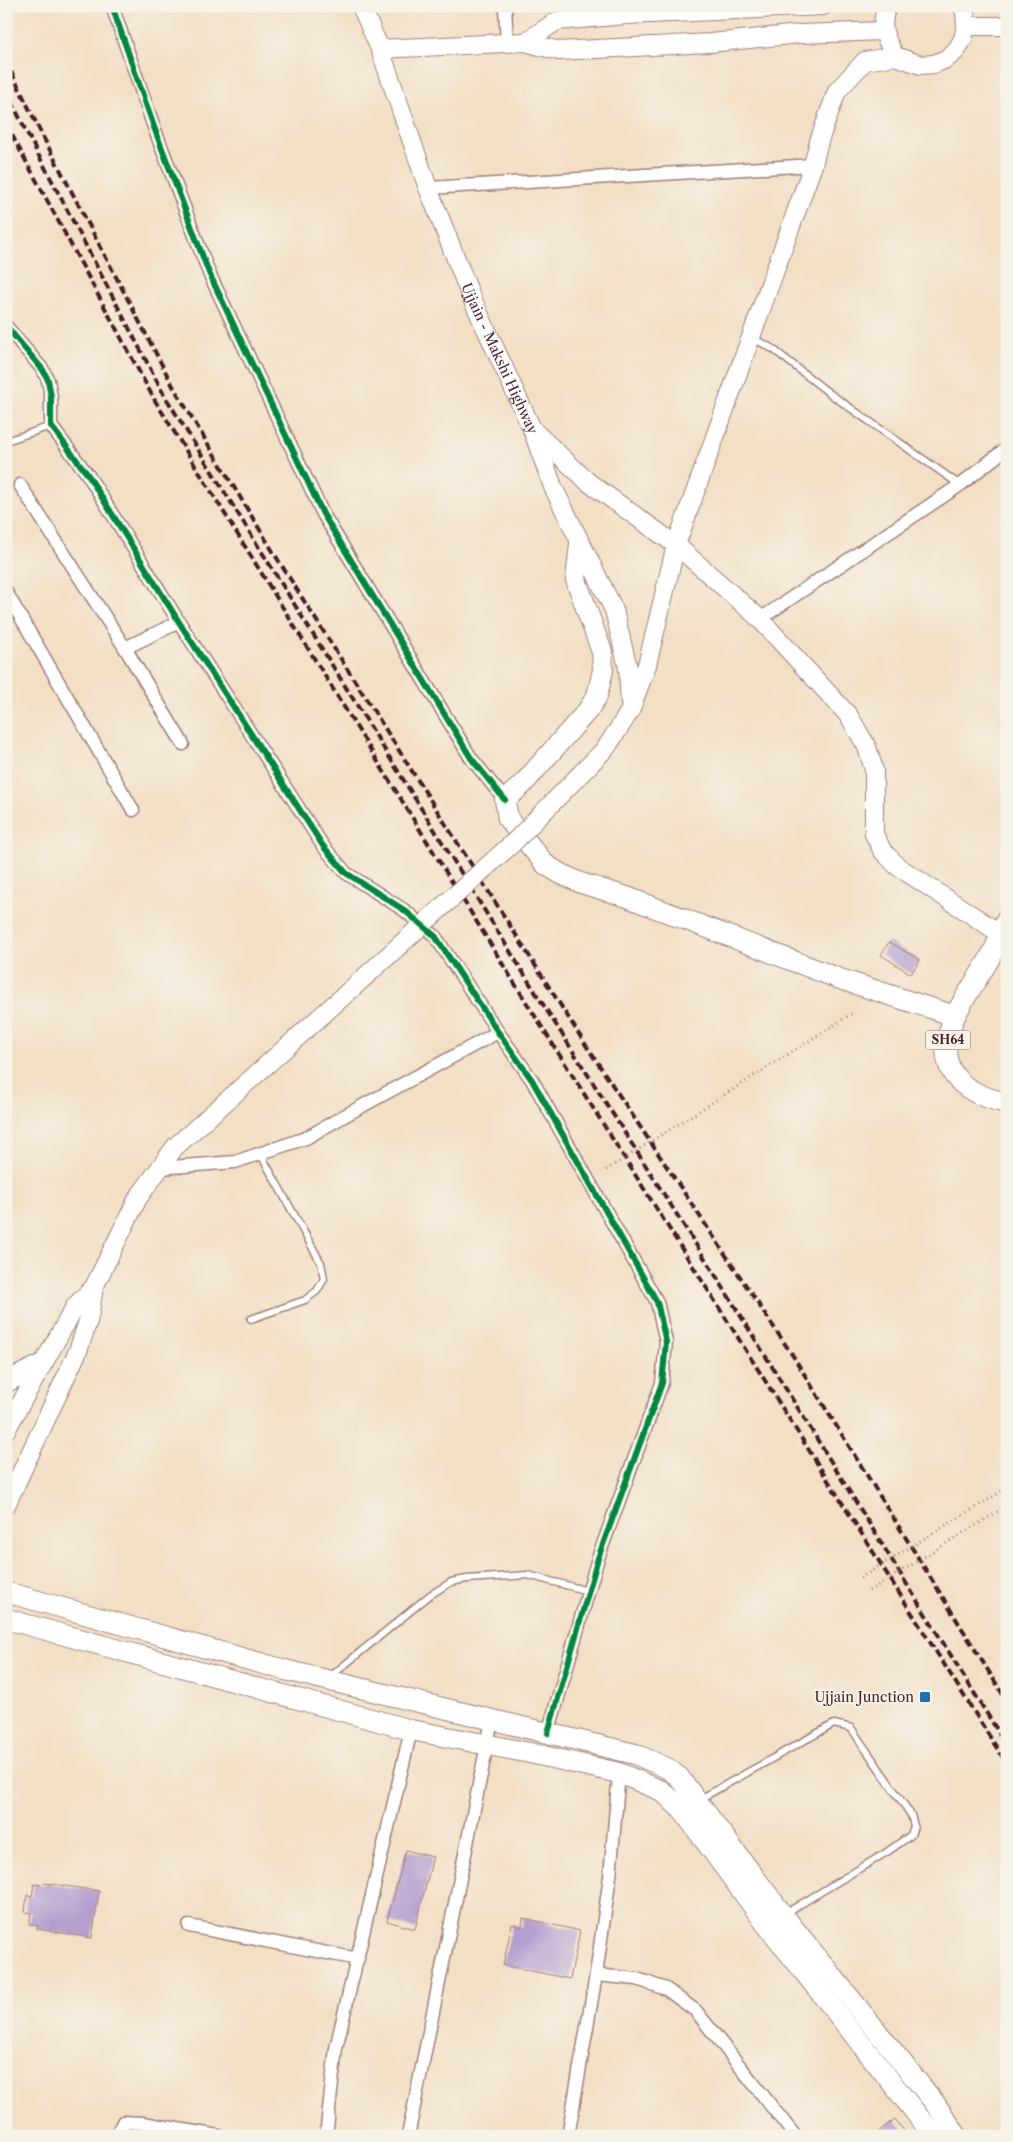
<svg xmlns="http://www.w3.org/2000/svg" width="1013" height="2142" viewBox="0 0 1013 2142" font-family="'Libre Caslon Text',serif">
<rect width="100%" height="100%" fill="#f7f3e8"/>
<filter id="ink" filterUnits="userSpaceOnUse"><feTurbulence type="fractalNoise" baseFrequency=".02" numOctaves="2"/><feDisplacementMap in="SourceGraphic" scale="10" xChannelSelector="R" yChannelSelector="G"/><feConvolveMatrix kernelMatrix="1 2 1 2 8 2 1 2 1" color-interpolation-filters="sRGB"/></filter>
<filter id="wash" filterUnits="userSpaceOnUse"><feTurbulence type="fractalNoise" baseFrequency=".0096" numOctaves="4" result="noise"/><feDisplacementMap in="SourceGraphic" scale="20" xChannelSelector="R" yChannelSelector="G"/><feGaussianBlur stdDeviation="1.12" result="paint"/><feColorMatrix in="noise" values="0 0 0 0 0 0 0 0 0 0 0 0 0 0 0 0 0 1.4 0 .05"/><feComposite in="paint" operator="in"/></filter>
<g filter="url(#wash)">
<rect width="100%" height="100%" fill="#f2dfc4"/>
<g id="blocks">
<g fill="#b69fcf">
<path d="M889 942 920 960 911 974 881 955Z"/>
<path d="M406 1850 433 1857 415 1929 387 1921Z"/>
<path d="M45 1883 99 1891 92 1938 37 1929 38 1926 29 1924 31 1913 25 1912 27 1895 32 1896 34 1884 41 1885Z"/>
<path d="M523 1918 580 1931 570 1979 503 1965 512 1924 522 1927Z"/>
<path d="M895 2119 908 2136H873Z"/>
</g>
</g>
</g>
<g filter="url(#ink)">
<use href="#blocks" fill-opacity="0" stroke="#9e7f78" stroke-width="1"/>
<g fill="none" stroke-linecap="round" stroke-linejoin="round">
<defs>
<g id="lane">
<path d="M753 338 773 349 829 393 960 485"/>
<path d="M6 441 51 426"/>
<path d="M251 1319 305 1300 317 1291 324 1279 321 1263 261 1155"/>
<path d="M331 1676 430 1595 451 1582 467 1579 528 1575 588 1591"/>
<path d="M700 1799 834 1724 851 1728 911 1815 914 1826 911 1835 887 1852 786 1913"/>
</g>
<g id="street">
<path d="M112 6 155 130 209 273 323 514 471 758 505 800"/>
<path d="M505 6 507 44"/>
<path d="M428 188 813 165"/>
<path d="M6 326 43 370 48 380 51 397V426L88 475 179 622 323 846 346 873 404 910 435 936 498 1032 532 1080 657 1302 666 1342 662 1383 598 1558 548 1733"/>
<path d="M20 485 125 648 179 622"/>
<path d="M6 592 133 810"/>
<path d="M760 619 960 485 1007 448"/>
<path d="M125 648 183 744"/>
<path d="M159 1168 235 1162 306 1138 344 1116 498 1032"/>
<path d="M189 1926 358 1959"/>
<path d="M596 1975 637 1979 666 1989 696 2011 795 2136"/>
<path d="M117 2136 123 2122 143 2123 219 2136"/>
<path d="M326 2136 336 2048 411 1730"/>
<path d="M408 2136 492 1720"/>
<path d="M568 2136 596 1975 610 1876 619 1773"/>
</g>
<g id="secondary">
<path id="s1" d="M361 6 380 49 428 188 470 294 532 429 553 487 614 610 628 668 630 703"/>
<path d="M887 6C879 26 885 38 895 56"/>
<path d="M966 26H1007"/>
<path d="M525 42 557 21 626 15 823 6"/>
<path d="M380 49 525 42 559 51 710 43 800 34 884 31"/>
<path d="M534 431 588 482 676 545 760 619 849 716 867 747 874 770V834L882 850 897 866 1007 938"/>
<path d="M606 748 630 711 647 665 676 545 813 165 819 141 837 91 865 61 895 56 921 65 934 64 946 59 956 51 963 39 966 26 965 12 962 6"/>
<path d="M6 1430 76 1305 94 1287"/>
<path d="M6 1505 78 1351 89 1318 94 1287 138 1198 175 1147 348 992"/>
</g>
<g id="primary">
<path d="M580 544 576 580 602 652 603 670 597 696 588 710 523 784 505 800 508 819 546 865 561 874 581 883 627 897 840 979 955 1016"/>
<path d="M1007 918C1002 930 998 943 992 954 981 975 965 995 955 1016 931 1067 959 1093 1007 1103"/>
<path d="M6 1382 41 1365"/>
<path d="M6 1592 285 1670 635 1754 667 1768 679 1777 783 1915 934 2102 957 2136"/>
<path d="M6 1619 411 1730 530 1753 619 1773 662 1791 683 1811 766 1924 934 2136"/>
</g>
</defs>
<use href="#lane" stroke="#9e7f78" stroke-width="9"/>
<use href="#street" stroke="#9e7f78" stroke-width="15"/>
<use href="#secondary" stroke="#9e7f78" stroke-width="20"/>
<use href="#primary" stroke="#9e7f78" stroke-width="22"/>
<use href="#lane" stroke="#fff" stroke-width="6"/>
<use href="#street" stroke="#fff" stroke-width="12"/>
<use href="#secondary" stroke="#fff" stroke-width="18"/>
<use href="#primary" stroke="#fff" stroke-width="20"/>
<g stroke="#4a1f2b" stroke-width="4" stroke-dasharray="8 4" stroke-linecap="butt">
<path d="M6 61 40 131 174 388 280 563 589 1050 793 1356 1007 1701"/>
<path d="M6 90 28 135 163 393 539 998 716 1276 1007 1746"/>
<path d="M6 124 154 399 528 1005 1007 1764"/>
</g>
<defs>
<path id="secondary-bridge" d="M348 992 514 842 606 748"/>
</defs>
<use href="#secondary-bridge" stroke="#9e7f78" stroke-width="20" stroke-linecap="butt"/>
<g stroke="#9e7f78" stroke-width="3" stroke-dasharray="1 4" stroke-linecap="butt">
<path d="M606 1170 853 1013"/>
<path d="M860 1578 1007 1488"/>
<path d="M869 1591 1007 1506"/>
</g>
<use href="#secondary-bridge" stroke="#fff" stroke-width="18"/>
<defs>
<g id="cycleway">
<path d="M112 6 155 130 209 273 323 514 471 758 505 800"/>
<path d="M6 326 43 370 48 380 51 397V426L88 475 179 622 323 846 346 873 404 910 435 936 498 1032 532 1080 657 1302 666 1342 662 1383 598 1558 548 1733"/>
</g>
</defs>
<use href="#cycleway" stroke="#f7f3e8" stroke-width="9"/>
<use href="#cycleway" stroke="#00873e" stroke-width="6"/>
</g>
</g>
<rect fill="#1f6fb2" stroke="#f7f3e8" stroke-width="2" x="919" y="1691" width="12" height="12" rx="2.5"/>
<g text-anchor="middle" stroke-width="4" stroke-linejoin="round" paint-order="stroke">
<rect fill="#f7f3e8" stroke="#7e5f64" stroke-width="1" x="925.5" y="1030.5" width="45" height="19" rx="4"/>
<g font-size="12" font-weight="bold" fill="#4a1f2b">
<text x="948" y="1044">SH64</text>
</g>
<g font-size="14" fill="#4a1f2b" stroke="#f7f3e8">
<text dy="5" stroke="none"><textPath href="#s1" startOffset="379">Ujjain - Makshi Highway</textPath></text>
</g>
<g font-size="14" fill="#4a1f2b" stroke="#f7f3e8" text-anchor="end">
<text x="914" y="1702">Ujjain Junction</text>
</g>
</g>
<rect width="1013" height="2142" fill="none" stroke="#f7f3e8" stroke-width="25"/>
</svg>
